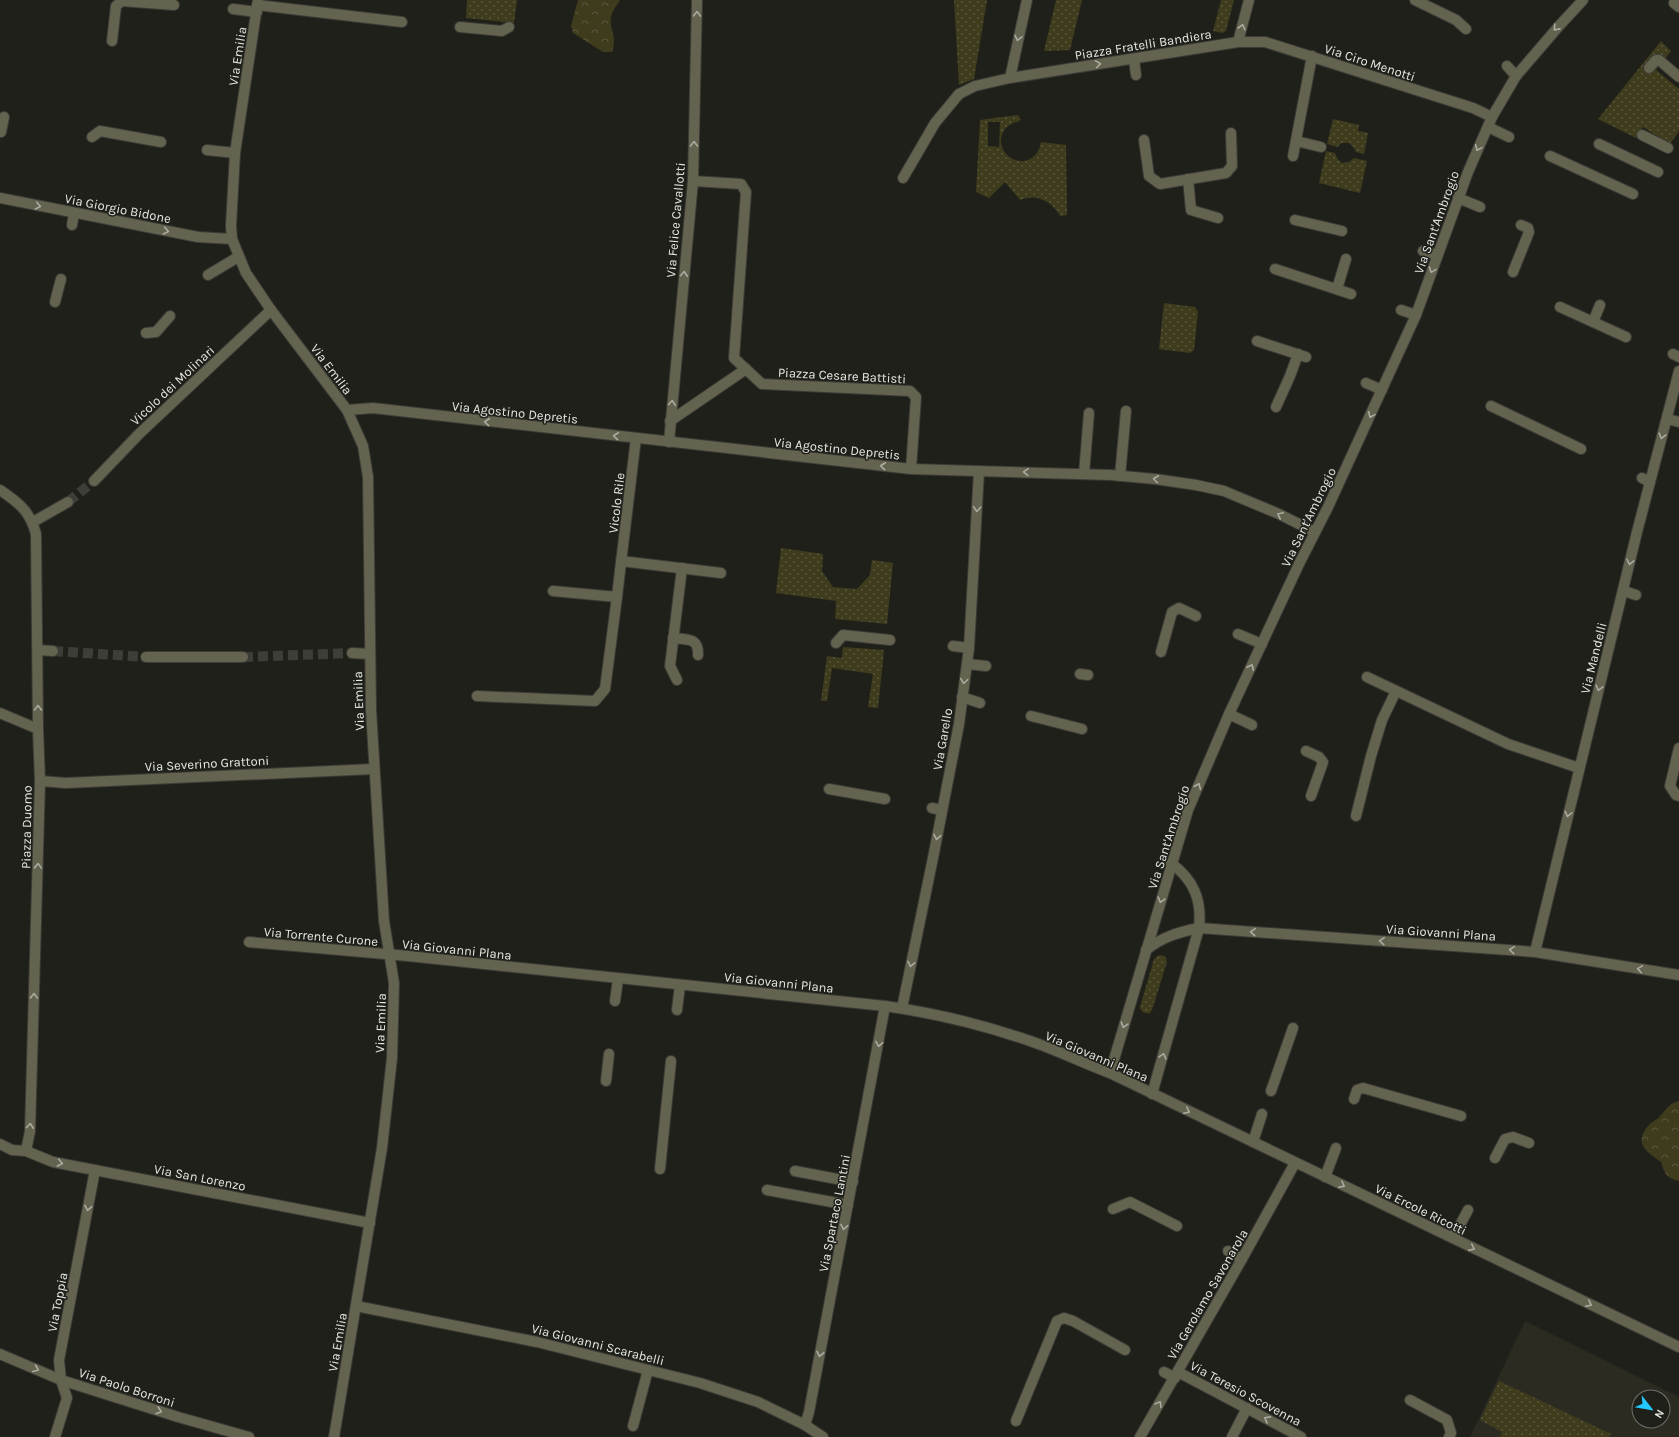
<svg xmlns="http://www.w3.org/2000/svg" width="1679" height="1437" viewBox="0 0 1679 1437" font-family="Karla,sans-serif">
<defs>
<pattern id="forest-crowns" width="20" height="18" patternUnits="userSpaceOnUse"><rect width="20" height="18" fill="#3e3c1c"/><path d="M2 6a3 3 0 1 1 6 0M12 15a3 3 0 1 1 6 0" fill="none" stroke="#5a583d"/></pattern>
<pattern id="garden-dots" width="8" height="8" patternUnits="userSpaceOnUse"><rect width="8" height="8" fill="#3e3c1c"/><path d="M2 2h.1M6 6h.1" fill="none" stroke="#5a583d" stroke-width="1.8" stroke-linecap="round"/></pattern>
</defs>
<rect width="100%" height="100%" fill="#20201b"/>
<path fill="#2c2b21" fill-rule="evenodd" d="M1525 1321 1679 1397V1437H1470ZM1639 1397H1663V1421H1639Z"/>
<g fill="url(#forest-crowns)">
<path d="M578 0H620C617 5 612 11 611 17 609 30 618 36 612 52H603L573 33 571 26Z"/>
<path d="M1679 1101V1181C1667 1179 1664 1173 1661 1162 1647 1152 1633 1144 1648 1126 1651 1122 1657 1120 1660 1116 1667 1109 1669 1103 1679 1101Z"/>
</g>
<g fill="url(#garden-dots)" fill-rule="evenodd">
<path d="M467 0H517L514 23 466 18Z"/>
<path d="M954 0H987L974 79 959 85Z"/>
<path d="M1056 0H1082L1070 50 1044 51Z"/>
<path d="M1221 0H1234L1226 31 1222 33 1213 31Z"/>
<path d="M1661 41 1671 51 1656 70 1679 89V131L1670 144 1643 127 1636 138 1598 119Z"/>
<path d="M1018 115 1021 120C1015 123 1009 124 1005 129 990 150 1020 173 1036 154 1039 151 1040 146 1041 142L1066 145 1067 215 1060 216C1052 201 1036 193 1020 200L1005 182 989 198 976 192 980 120ZM988 122H1000L999 147 988 146Z"/>
<path d="M1333 119 1359 125 1358 131 1368 133 1364 154 1356 152 1354 148 1349 143H1342L1337 147 1327 144Z"/>
<path d="M1326 151 1335 153 1337 158 1342 163 1349 162 1354 158 1367 161 1360 193 1319 183Z"/>
<path d="M1164 303 1195 307 1198 312 1194 350 1190 353 1159 349Z"/>
<path d="M781 548 823 554 822 571 833 587 857 589 870 575 872 560 893 563 887 624 835 619 836 601 776 593Z"/>
<path d="M843 647 884 650 878 708 868 707 873 674 832 668 827 701H821L827 656 842 658Z"/>
<path d="M1159 955 1165 956 1167 962 1152 1010 1150 1013C1145 1014 1141 1012 1140 1007L1154 959Z"/>
<path d="M1499 1381 1611 1434 1609 1437H1500L1502 1432 1480 1420Z"/>
</g>
<g fill="none" stroke-linecap="round" stroke-linejoin="round">
<g stroke="#3e3e39" stroke-width="10" stroke-dasharray="10 5" stroke-linecap="butt">
<path d="M68 502 94 481"/>
<path d="M53 651 146 657"/>
<path d="M243 657 352 653"/>
</g>
<defs>
<g id="lane">
<path d="M1415 0 1456 20 1466 29"/>
<path d="M1675 0 1674 3 1679 7"/>
<path d="M233 9 257 12"/>
<path d="M460 27 502 31 509 27"/>
<path d="M112 41 116 6 122 1 174 5"/>
<path d="M1134 59 1136 75"/>
<path d="M1507 66 1516 76"/>
<path d="M1649 68 1656 60H1659L1679 77"/>
<path d="M1488 127 1509 137"/>
<path d="M1 132 4 117"/>
<path d="M1642 135 1668 148"/>
<path d="M92 137 100 131 161 142"/>
<path d="M1144 140 1149 176 1160 184 1226 173 1232 166 1231 133"/>
<path d="M1296 141 1321 147"/>
<path d="M1599 144 1658 172"/>
<path d="M207 150 235 153"/>
<path d="M1293 156 1312 56"/>
<path d="M1550 156 1633 194"/>
<path d="M903 178 935 123 959 94"/>
<path d="M1188 179 1191 210 1218 218"/>
<path d="M1458 198 1480 207"/>
<path d="M1295 220 1342 231"/>
<path d="M72 225 74 213"/>
<path d="M1423 251 1437 255"/>
<path d="M1275 269 1351 294"/>
<path d="M1513 272 1529 232 1528 228 1521 225"/>
<path d="M208 275 238 257"/>
<path d="M1337 289 1346 259"/>
<path d="M55 302 61 279"/>
<path d="M1560 307 1626 337"/>
<path d="M1401 310 1416 315"/>
<path d="M1593 322 1600 305"/>
<path d="M146 333 156 332 170 316"/>
<path d="M1257 341 1306 357"/>
<path d="M1673 354 1679 357"/>
<path d="M1366 383 1382 390"/>
<path d="M1491 406 1581 449"/>
<path d="M1276 407 1290 376 1298 354"/>
<path d="M1667 419 1679 422"/>
<path d="M1084 474 1089 413"/>
<path d="M1120 476 1126 411"/>
<path d="M1642 478 1650 482"/>
<path d="M621 561 721 573"/>
<path d="M553 591 617 597 620 571"/>
<path d="M1624 591 1636 595"/>
<path d="M1238 634 1262 644"/>
<path d="M673 638C687 640 699 637 698 655"/>
<path d="M836 643 843 635 890 640"/>
<path d="M953 646 969 648"/>
<path d="M1161 652 1172 612 1179 608 1196 616"/>
<path d="M967 664 986 666"/>
<path d="M1080 674 1088 675"/>
<path d="M1367 677 1508 744 1579 768"/>
<path d="M677 680 670 666 682 568"/>
<path d="M477 696 595 701 605 689 617 597"/>
<path d="M962 697 980 703"/>
<path d="M0 713 38 729"/>
<path d="M1229 714 1252 725"/>
<path d="M1031 716 1082 729"/>
<path d="M1679 748 1670 786 1676 795 1679 796"/>
<path d="M1306 751 1319 757 1323 762 1311 796"/>
<path d="M829 789 885 799"/>
<path d="M932 808 942 810"/>
<path d="M1356 816 1371 756 1382 720 1396 691"/>
<path d="M615 1001 618 979"/>
<path d="M677 1010 680 985"/>
<path d="M606 1081 609 1054"/>
<path d="M1271 1091 1293 1028"/>
<path d="M1354 1099 1357 1090 1363 1088 1461 1116"/>
<path d="M1253 1142 1262 1114"/>
<path d="M1495 1158 1505 1139 1513 1137 1529 1143"/>
<path d="M660 1169 671 1061"/>
<path d="M795 1171 853 1182"/>
<path d="M1325 1177 1336 1148"/>
<path d="M767 1190 848 1205"/>
<path d="M1113 1209 1130 1202 1177 1226"/>
<path d="M1453 1238 1468 1210"/>
<path d="M1228 1251 1242 1259"/>
<path d="M1164 1372 1175 1378"/>
<path d="M1410 1400 1447 1420 1451 1433 1449 1437"/>
<path d="M1016 1421 1057 1321 1064 1318 1073 1321 1125 1350"/>
<path d="M633 1426 648 1370"/>
<path d="M1232 1437 1247 1408"/>
</g>
<g id="street">
<path d="M258 0 235 153 231 226 232 239 246 273 271 310 347 410 363 446 368 477 371 710 384 921 394 983 392 1058 382 1148 334 1437"/>
<path d="M1027 0 1010 78 1238 42 1249 0"/>
<path d="M257 5 402 22"/>
<path d="M1238 42H1265L1473 108 1492 117"/>
<path d="M959 94 975 86 1010 78"/>
<path d="M693 181 741 184 746 192 734 358 762 384 910 391 916 397 911 469"/>
<path d="M0 198 198 237 232 239"/>
<path d="M347 410 373 408 911 469 1111 475 1155 479 1196 485 1224 491 1279 514 1315 532"/>
<path d="M670 421 746 369"/>
<path d="M669 442 693 181 697 0"/>
<path d="M94 481 139 434 271 310"/>
<path d="M0 490C19 503 30 511 36 534L38 729 40 781 30 1131 26 1151 12 1150 0 1144"/>
<path d="M33 522 68 502"/>
<path d="M620 571 636 438"/>
<path d="M38 650 53 651"/>
<path d="M352 653 370 654"/>
<path d="M146 657H243"/>
<path d="M40 781 66 783 374 769"/>
<path d="M249 942 408 956 885 1006C934 1013 984 1025 1030 1041 1057 1050 1083 1063 1110 1073L1679 1347"/>
<path d="M1146 950C1162 937 1179 932 1199 928L1535 952 1679 975"/>
<path d="M1535 952 1637 532 1679 371"/>
<path d="M902 1008 933 858 959 724 969 648 979 471"/>
<path d="M1110 1073 1188 810 1229 714 1299 564 1328 507 1416 315 1468 172 1492 117 1516 76 1559 26 1583 0"/>
<path d="M1152 1094 1199 928C1202 900 1194 880 1171 863"/>
<path d="M26 1151 53 1162 370 1223"/>
<path d="M356 1306 537 1342 700 1383 758 1402 805 1425 823 1437"/>
<path d="M0 1354 61 1380 178 1417 249 1437"/>
<path d="M1178 1372 1301 1437"/>
<path d="M805 1425 809 1412 885 1006"/>
<path d="M55 1437 67 1398 61 1380 59 1360 95 1170"/>
<path d="M1140 1437 1242 1259 1295 1163"/>
</g>
</defs>
<use href="#lane" stroke="#3c3c37" stroke-width="12"/>
<use href="#street" stroke="#3c3c37" stroke-width="12"/>
<use href="#lane" stroke="#646350" stroke-width="10"/>
<use href="#street" stroke="#646350" stroke-width="10"/>
</g>
<defs><path id="oneway-chevron" d="M-2-3.5L2.5 0L-2 3.5" fill="none" stroke-width="1.6" stroke-linecap="round" stroke-linejoin="round"/></defs>
<g stroke="#acaba1">
<use href="#oneway-chevron" transform="translate(697 14) rotate(-89)"/>
<use href="#oneway-chevron" transform="translate(1242 27) rotate(-76)"/>
<use href="#oneway-chevron" transform="translate(1556 28) rotate(132)"/>
<use href="#oneway-chevron" transform="translate(1018 38) rotate(103)"/>
<use href="#oneway-chevron" transform="translate(1098 64) rotate(-9)"/>
<use href="#oneway-chevron" transform="translate(694 144) rotate(-89)"/>
<use href="#oneway-chevron" transform="translate(1478 148) rotate(114)"/>
<use href="#oneway-chevron" transform="translate(38 206) rotate(11)"/>
<use href="#oneway-chevron" transform="translate(166 231) rotate(11)"/>
<use href="#oneway-chevron" transform="translate(1432 270) rotate(110)"/>
<use href="#oneway-chevron" transform="translate(684 274) rotate(-85)"/>
<use href="#oneway-chevron" transform="translate(672 403) rotate(-85)"/>
<use href="#oneway-chevron" transform="translate(1371 415) rotate(114)"/>
<use href="#oneway-chevron" transform="translate(487 422) rotate(-174)"/>
<use href="#oneway-chevron" transform="translate(616 436) rotate(-174)"/>
<use href="#oneway-chevron" transform="translate(1662 436) rotate(105)"/>
<use href="#oneway-chevron" transform="translate(883 466) rotate(-174)"/>
<use href="#oneway-chevron" transform="translate(1026 472) rotate(-178)"/>
<use href="#oneway-chevron" transform="translate(1156 479) rotate(-173)"/>
<use href="#oneway-chevron" transform="translate(977 509) rotate(93)"/>
<use href="#oneway-chevron" transform="translate(1280 515) rotate(-155)"/>
<use href="#oneway-chevron" transform="translate(1630 562) rotate(103)"/>
<use href="#oneway-chevron" transform="translate(1251 667) rotate(-65)"/>
<use href="#oneway-chevron" transform="translate(964 681) rotate(98)"/>
<use href="#oneway-chevron" transform="translate(1599 688) rotate(104)"/>
<use href="#oneway-chevron" transform="translate(38 708) rotate(-90)"/>
<use href="#oneway-chevron" transform="translate(1198 786) rotate(-67)"/>
<use href="#oneway-chevron" transform="translate(1568 814) rotate(103)"/>
<use href="#oneway-chevron" transform="translate(937 837) rotate(101)"/>
<use href="#oneway-chevron" transform="translate(38 866) rotate(-88)"/>
<use href="#oneway-chevron" transform="translate(1161 900) rotate(106)"/>
<use href="#oneway-chevron" transform="translate(1253 932) rotate(-176)"/>
<use href="#oneway-chevron" transform="translate(1382 941) rotate(-176)"/>
<use href="#oneway-chevron" transform="translate(1512 950) rotate(-175)"/>
<use href="#oneway-chevron" transform="translate(911 964) rotate(102)"/>
<use href="#oneway-chevron" transform="translate(1640 969) rotate(-171)"/>
<use href="#oneway-chevron" transform="translate(34 996) rotate(-88)"/>
<use href="#oneway-chevron" transform="translate(1124 1025) rotate(107)"/>
<use href="#oneway-chevron" transform="translate(879 1044) rotate(100)"/>
<use href="#oneway-chevron" transform="translate(1163 1056) rotate(-74)"/>
<use href="#oneway-chevron" transform="translate(1187 1111) rotate(26)"/>
<use href="#oneway-chevron" transform="translate(30 1126) rotate(-86)"/>
<use href="#oneway-chevron" transform="translate(60 1163) rotate(11)"/>
<use href="#oneway-chevron" transform="translate(1342 1185) rotate(26)"/>
<use href="#oneway-chevron" transform="translate(88 1208) rotate(100)"/>
<use href="#oneway-chevron" transform="translate(844 1227) rotate(101)"/>
<use href="#oneway-chevron" transform="translate(1472 1248) rotate(26)"/>
<use href="#oneway-chevron" transform="translate(1589 1304) rotate(26)"/>
<use href="#oneway-chevron" transform="translate(820 1354) rotate(101)"/>
<use href="#oneway-chevron" transform="translate(36 1369) rotate(23)"/>
<use href="#oneway-chevron" transform="translate(1159 1404) rotate(-59)"/>
<use href="#oneway-chevron" transform="translate(159 1411) rotate(18)"/>
<use href="#oneway-chevron" transform="translate(1267 1419) rotate(-152)"/>
</g>
<g text-anchor="middle" stroke-width="3" stroke-linejoin="round" paint-order="stroke">
<g font-size="13" fill="#e6e6e3" stroke="#20201b">
<text transform="translate(1143 44) rotate(-9)" y="5">Piazza Fratelli Bandiera</text>
<text transform="translate(237 56) rotate(-81)" y="5">Via Emilia</text>
<text transform="translate(1370 62) rotate(18)" y="5">Via Ciro Menotti</text>
<text transform="translate(118 208) rotate(11)" y="5">Via Giorgio Bidone</text>
<text transform="translate(675 220) rotate(-85)" y="5">Via Felice Cavallotti</text>
<text transform="translate(1436 222) rotate(-70)" y="5">Via Sant'Ambrogio</text>
<text transform="translate(332 369) rotate(53)" y="5">Via Emilia</text>
<text transform="translate(842 375) rotate(3)" y="5">Piazza Cesare Battisti</text>
<text transform="translate(172 385) rotate(-43)" y="5">Vicolo dei Molinari</text>
<text transform="translate(515 412) rotate(6)" y="5">Via Agostino Depretis</text>
<text transform="translate(837 448) rotate(6)" y="5">Via Agostino Depretis</text>
<text transform="translate(616 503) rotate(-83)" y="5">Vicolo Rile</text>
<text transform="translate(1308 517) rotate(-64)" y="5">Via Sant'Ambrogio</text>
<text transform="translate(1593 658) rotate(-76)" y="5">Via Mandelli</text>
<text transform="translate(358 701) rotate(-92)" y="5">Via Emilia</text>
<text transform="translate(942 739) rotate(-80)" y="5">Via Garello</text>
<text transform="translate(207 763) rotate(-3)" y="5">Via Severino Grattoni</text>
<text transform="translate(26 827) rotate(-89)" y="5">Piazza Duomo</text>
<text transform="translate(1168 837) rotate(-72)" y="5">Via Sant'Ambrogio</text>
<text transform="translate(1441 932) rotate(4)" y="5">Via Giovanni Plana</text>
<text transform="translate(321 936) rotate(5)" y="5">Via Torrente Curone</text>
<text transform="translate(457 949) rotate(6)" y="5">Via Giovanni Plana</text>
<text transform="translate(779 982) rotate(6)" y="5">Via Giovanni Plana</text>
<text transform="translate(380 1023) rotate(-88)" y="5">Via Emilia</text>
<text transform="translate(1097 1056) rotate(23)" y="5">Via Giovanni Plana</text>
<text transform="translate(200 1177) rotate(11)" y="5">Via San Lorenzo</text>
<text transform="translate(1421 1209) rotate(26)" y="5">Via Ercole Ricotti</text>
<text transform="translate(834 1213) rotate(-79)" y="5">Via Spartaco Lantini</text>
<text transform="translate(1207 1294) rotate(-60)" y="5">Via Gerolamo Savonarola</text>
<text transform="translate(57 1302) rotate(-79)" y="5">Via Toppia</text>
<text transform="translate(337 1342) rotate(-80)" y="5">Via Emilia</text>
<text transform="translate(598 1344) rotate(14)" y="5">Via Giovanni Scarabelli</text>
<text transform="translate(127 1387) rotate(18)" y="5">Via Paolo Borroni</text>
<text transform="translate(1246 1393) rotate(28)" y="5">Via Teresio Scovenna</text>
</g>
</g>
<g transform="translate(1651 1409) rotate(121)"><circle r="19" fill="#20201b" stroke="#6f6f6b"/>
<path d="M0-3L7 15L0 10L-7 15Z" fill="#23c9fe"/>
<text y="-6" font-size="11" font-weight="bold" text-anchor="middle" fill="#e6e6e3">N</text>
</g>
</svg>
